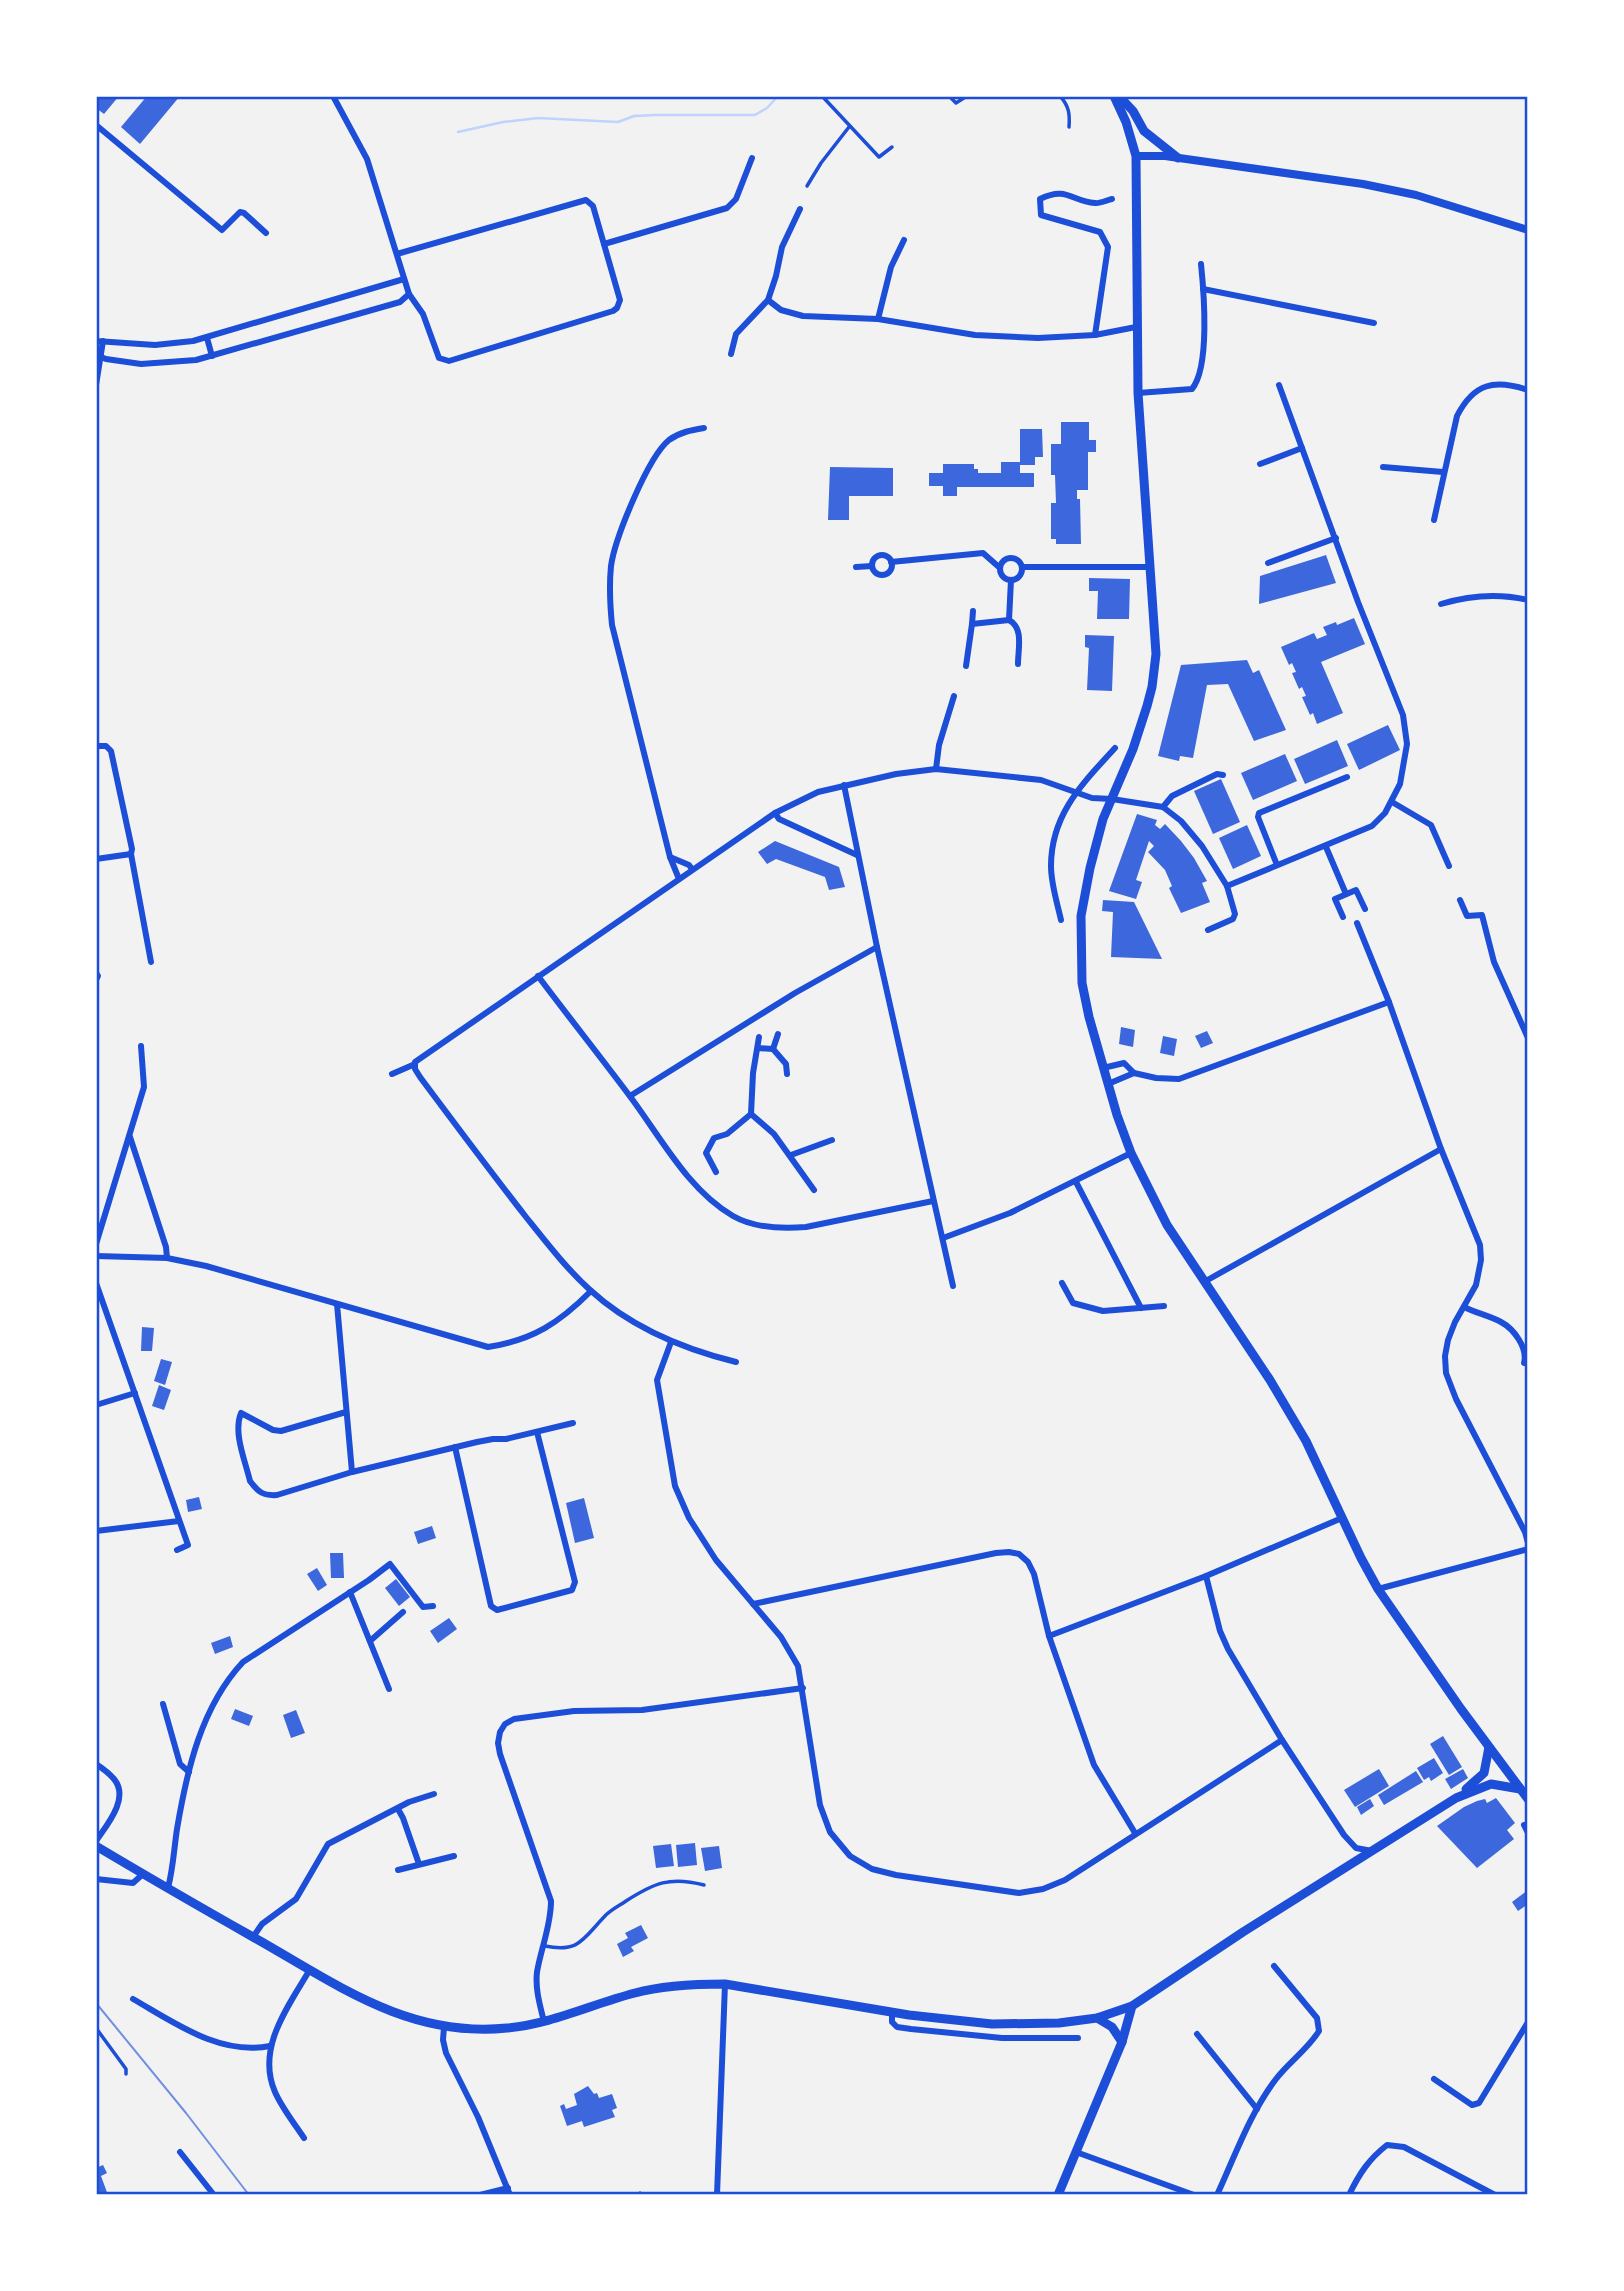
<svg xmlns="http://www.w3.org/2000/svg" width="1624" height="2291" viewBox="0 0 1624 2291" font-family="'Fira Sans',sans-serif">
<rect width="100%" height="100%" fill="#f2f2f2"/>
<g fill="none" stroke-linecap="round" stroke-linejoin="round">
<path stroke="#bfd3fe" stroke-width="2.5" d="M458 132 503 122 538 118 618 122 634 116 655 115H755L767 108 778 96"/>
</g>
<g fill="#3d67dc">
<path d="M96 96H119L104 114 96 108Z"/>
<path d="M147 96H180L140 144 121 127Z"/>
<path d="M1061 422H1089V440H1096V452H1088V490H1077V499H1080L1081 544H1056V539H1051V503H1056L1055 475H1051V444H1061Z"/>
<path d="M1020 429H1042L1043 457H1035V465H1020V473H1034V487H957V496H943V486H929V473H943V464H974V469H978V473H1001V462H1020Z"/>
<path d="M830 467 893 468V496H849V520H828Z"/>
<path d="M1326 555 1336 583 1259 604 1260 576Z"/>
<path d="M1089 578 1130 579 1129 619H1097L1098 591H1089Z"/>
<path d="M1354 618 1365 644 1321 662 1343 713 1317 724 1313 713 1310 715 1302 697 1306 696 1302 687 1299 689 1292 673 1296 672 1292 663 1289 665 1281 647 1314 633 1317 639 1327 635 1323 627 1336 622 1337 625Z"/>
<path d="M1085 635 1114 636 1112 691 1087 690 1089 648 1085 647Z"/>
<path d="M1247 660 1253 673 1259 670 1286 730 1254 741 1228 684 1207 685 1193 758 1180 756 1179 761 1158 756 1181 665Z"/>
<path d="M1388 725 1400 750 1359 770 1347 744Z"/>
<path d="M1337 740 1348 766 1305 784 1294 759Z"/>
<path d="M1285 754 1297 781 1253 800 1241 773Z"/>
<path d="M1221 779 1240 822 1213 834 1194 791Z"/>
<path d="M1137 814 1157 820 1155 825 1160 829 1165 824 1181 841 1194 858 1207 881 1202 883 1210 902 1181 913 1169 888 1172 886 1165 870 1148 852 1154 846 1149 841 1136 880 1142 882 1136 899 1109 891Z"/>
<path d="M1247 825 1261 856 1233 869 1219 838Z"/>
<path d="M775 841 839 867 845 887 829 890 825 877 776 859 767 864 758 852Z"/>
<path d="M1103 900 1134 902 1162 959 1111 957 1113 912 1102 911Z"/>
<path d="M1121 1027 1135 1030 1133 1047 1119 1044Z"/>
<path d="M1207 1031 1213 1043 1201 1048 1195 1036Z"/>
<path d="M1163 1036 1177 1039 1174 1056 1160 1053Z"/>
<path d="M142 1327 154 1328 152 1351H141Z"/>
<path d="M161 1359 172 1362 165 1385 154 1381Z"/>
<path d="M159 1385 171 1390 164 1410 152 1406Z"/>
<path d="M199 1497 202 1509 188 1512 186 1500Z"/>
<path d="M584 1498 594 1538 575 1543 566 1503Z"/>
<path d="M432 1526 436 1538 418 1544 414 1532Z"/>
<path d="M330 1553H343L344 1578H331Z"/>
<path d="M317 1568 327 1585 318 1591 307 1574Z"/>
<path d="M396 1579 410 1597 399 1606 385 1588Z"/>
<path d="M449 1618 457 1629 438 1643 430 1631Z"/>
<path d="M230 1636 233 1647 215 1654 211 1643Z"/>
<path d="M235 1709 253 1716 249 1726 231 1719Z"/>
<path d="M296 1710 305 1733 291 1738 283 1715Z"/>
<path d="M1443 1736 1462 1767 1449 1775 1430 1744Z"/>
<path d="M1434 1758 1443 1773 1431 1781 1429 1777 1424 1780 1417 1768Z"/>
<path d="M1379 1769 1389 1786 1355 1807 1344 1790Z"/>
<path d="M1463 1769 1468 1778 1451 1789 1445 1779Z"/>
<path d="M1416 1771 1423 1782 1384 1805 1378 1795Z"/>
<path d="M1496 1798 1515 1823 1507 1830 1514 1839 1477 1868 1437 1826 1464 1807 1477 1801 1485 1799 1487 1803Z"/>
<path d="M1370 1799 1374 1806 1361 1815 1357 1807Z"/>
<path d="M695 1843 697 1865 678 1867 676 1845Z"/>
<path d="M671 1844 674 1866 656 1868 653 1846Z"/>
<path d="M719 1846 722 1868 705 1871 701 1848Z"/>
<path d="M1528 1890V1904L1518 1911 1512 1902Z"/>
<path d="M641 1925 648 1938 631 1947 634 1951 623 1957 617 1944 628 1938 625 1933Z"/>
<path d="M588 2086 594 2094 597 2093 599 2098 612 2094 617 2108 612 2110 615 2117 584 2127 582 2121 567 2126 560 2106 564 2104 566 2109 577 2105 574 2094Z"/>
<path d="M103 2165 107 2173 101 2176 108 2195H96V2168Z"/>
</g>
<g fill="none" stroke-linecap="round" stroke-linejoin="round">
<g stroke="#1d4ed8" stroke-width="3.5">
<path d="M822 96 879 157 892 147"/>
<path d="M949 96 956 103 967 96"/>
<path d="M1060 96C1069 106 1070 114 1069 127"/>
<path d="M807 186 821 163 849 127"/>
<path d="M545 1946C579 1953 583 1939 604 1917 610 1910 619 1906 626 1901 654 1883 670 1876 704 1885"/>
<path d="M96 2028 126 2069V2074"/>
<path d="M640 2195V2193"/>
</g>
<g stroke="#1d4ed8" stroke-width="6">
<path d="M333 96 367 159 409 294 423 314 439 358 449 361 613 311 617 308 620 300 593 206 586 200 397 254"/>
<path d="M96 125 222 230 240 212 244 213 266 233"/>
<path d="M604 244 727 208 736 199 752 158"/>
<path d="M1203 289 1374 323"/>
<path d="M768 300 781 310 803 316 878 319 975 335 1038 338 1095 335 1136 327"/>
<path d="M878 319 891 267 904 240"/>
<path d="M1095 335 1108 247 1100 232 1041 215 1040 199C1067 186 1071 201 1095 203 1100 204 1107 200 1112 199"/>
<path d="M207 338 212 356"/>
<path d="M96 341 155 345 193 341 404 279"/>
<path d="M731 354 736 334 768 300 776 276 782 247 800 209"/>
<path d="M96 355 106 359 141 364 196 360 400 302 409 294"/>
<path d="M96 385 103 341"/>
<path d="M1138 393 1192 389C1210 367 1204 293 1201 264"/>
<path d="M1260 464 1302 448"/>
<path d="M1383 467 1443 472"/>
<path d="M1434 520 1457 416C1474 383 1494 379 1528 390"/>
<circle cx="882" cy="565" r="10"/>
<circle cx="1011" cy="569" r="11"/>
<path d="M891 562 983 553 1000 568"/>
<path d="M1268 563 1336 538"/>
<path d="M856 567 872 566"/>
<path d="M1022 567H1150"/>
<path d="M1011 580 1009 620C1024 628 1018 649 1018 664"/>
<path d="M1441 604C1471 595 1498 593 1528 600"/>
<path d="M972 624 973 611"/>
<path d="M966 666 972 624 1009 620"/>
<path d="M96 746H106L111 751 132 849 131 854 151 962"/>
<path d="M936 769 939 745 954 696"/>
<path d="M844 785 877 947 953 1286"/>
<path d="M1392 802 1431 825 1449 866"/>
<path d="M1163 807 1172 796 1217 774 1223 775"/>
<path d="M775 813 779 819 857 855"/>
<path d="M1326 847 1346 894"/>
<path d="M670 857 689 865 692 869"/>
<path d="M96 859 131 854"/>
<path d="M1277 865 1258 817 1259 813 1347 777"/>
<path d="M679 879 670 857 612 625C610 605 609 586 611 566 615 538 648 457 669 440 680 432 692 430 704 428"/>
<path d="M1227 886 1372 826 1385 813 1400 784 1407 744 1403 715 1358 602 1279 385"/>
<path d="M1460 900 1467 916 1482 915 1494 962 1528 1038"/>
<path d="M1343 917 1335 899 1356 890 1365 909"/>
<path d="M1061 920C1057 902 1051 884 1051 866 1051 814 1083 783 1115 748"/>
<path d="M1357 923 1389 1002 1441 1149 1480 1245 1481 1260 1476 1285 1455 1322 1448 1340 1445 1356 1446 1373 1456 1399 1525 1532 1528 1543"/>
<path d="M96 973 98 976 96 980"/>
<path d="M538 976C568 1016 599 1055 629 1095 660 1136 687 1189 733 1216 754 1228 782 1229 806 1227L933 1201"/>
<path d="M759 1037 753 1073 751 1114 774 1134 814 1190"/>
<path d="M758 1048 773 1049 778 1034"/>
<path d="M773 1049 786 1064 787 1074"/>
<path d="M1103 1068 1124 1063 1134 1073"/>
<path d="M392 1074 415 1064"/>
<path d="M1108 1084 1134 1073 1156 1078 1179 1079 1389 1002"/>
<path d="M630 1096 795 993 877 947"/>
<path d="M130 1137 166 1247 167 1258"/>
<path d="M791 1155 832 1140"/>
<path d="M716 1172 706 1153 714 1138 727 1134 751 1114"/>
<path d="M1076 1182 1141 1308"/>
<path d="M943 1238 1010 1213 1131 1153"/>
<path d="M96 1244 144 1087 141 1046"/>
<path d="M96 1256 167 1258 206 1266 488 1347C533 1340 559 1323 591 1291"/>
<path d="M1204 1282 1441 1149"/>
<path d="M96 1283 188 1545 177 1550"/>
<path d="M1062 1283 1073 1303 1103 1311 1164 1306"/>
<path d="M337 1304 352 1472"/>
<path d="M1464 1307C1476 1313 1490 1316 1501 1322 1514 1329 1528 1348 1524 1363"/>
<path d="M671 1342 657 1380 675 1486 689 1518 716 1560 781 1637 798 1666 820 1805 830 1832 850 1856 872 1869 896 1875 1019 1893 1043 1889 1065 1880 1282 1740"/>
<path d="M736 1362C683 1349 630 1327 589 1289 566 1268 546 1242 526 1217 490 1171 455 1124 420 1077L415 1069V1062L775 813 818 792 896 774 936 769 1041 780 1092 798 1112 799 1163 807 1181 821 1202 846 1227 886 1235 914 1233 919 1208 930"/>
<path d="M96 1405 135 1393"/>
<path d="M346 1412 281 1431 273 1430 241 1413C233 1433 245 1460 250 1481 258 1492 263 1496 277 1495L352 1472 477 1442 493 1439H506L573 1423"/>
<path d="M455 1447 491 1606 497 1610 572 1590 575 1582 537 1432"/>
<path d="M96 1531 179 1521"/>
<path d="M1206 1576 1220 1631 1228 1649 1282 1740 1344 1835 1356 1848 1372 1851"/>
<path d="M1378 1589 1528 1549"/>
<path d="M350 1592 389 1689"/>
<path d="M753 1604 996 1553 1009 1552 1019 1554 1028 1562 1034 1574 1049 1636 1094 1765 1135 1833"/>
<path d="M1049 1636 1206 1576 1342 1518"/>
<path d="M370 1641 403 1612"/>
<path d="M163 1704 180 1764 189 1772"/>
<path d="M96 1764C102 1768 109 1773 114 1779 130 1798 107 1825 96 1841"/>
<path d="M398 1809 403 1818 419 1864"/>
<path d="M1524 1825 1528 1833"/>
<path d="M398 1870 454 1856"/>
<path d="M96 1879 133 1883 143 1874"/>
<path d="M168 1888C173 1869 174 1849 177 1829 187 1770 201 1707 243 1662L369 1580 390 1564 423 1607 433 1606"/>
<path d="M253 1937 262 1924 296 1899 328 1844 409 1802 434 1794"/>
<path d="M133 1999C175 2023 220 2056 270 2046"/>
<path d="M892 2012V2022L897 2027 911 2029 1002 2038H1078"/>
<path d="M544 2022C540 2005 535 1989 537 1972 541 1948 551 1926 551 1901L500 1754 498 1743 500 1732 505 1724 514 1719 574 1711 642 1710 803 1688"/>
<path d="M444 2027 443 2040 446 2053 478 2117 510 2195"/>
<path d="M1197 2034 1257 2109"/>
<path d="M1434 2079 1472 2105 1479 2103 1528 2022"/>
<path d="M304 2138C294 2123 282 2108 275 2092 256 2048 288 2007 309 1971"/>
<path d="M180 2152 214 2195"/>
<path d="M1076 2152 1194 2195"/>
<path d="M480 2195 508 2188"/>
<path d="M717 2195 725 1984"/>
<path d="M1217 2195C1235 2156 1250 2113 1276 2079 1289 2062 1308 2049 1319 2031L1317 2018 1274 1966"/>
<path d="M1349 2195C1359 2174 1369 2159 1387 2145L1404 2147 1495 2195"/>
</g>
<path stroke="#1d4ed8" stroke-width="8" d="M1136 156H1165L1363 184 1416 195 1528 230"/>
<g stroke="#1d4ed8" stroke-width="9">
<path d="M1114 96 1126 122 1136 156 1138 393 1156 654 1152 687 1147 706 1133 749 1103 819 1090 868 1081 916 1082 983 1089 1017 1117 1115 1131 1153 1167 1225 1270 1380 1306 1441 1361 1558 1378 1589 1461 1709 1528 1799"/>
<path d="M1119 96 1133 111 1144 131 1178 158"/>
<path d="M1466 1789 1484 1773 1489 1747"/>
<path d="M96 1846C148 1877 200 1907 253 1937 335 1983 407 2038 507 2028 552 2024 592 2004 635 1993 664 1985 695 1984 725 1984L909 2015 992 2024 1059 2023 1097 2018 1132 2006 1243 1932 1456 1798 1491 1784 1520 1789"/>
<path d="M1097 2018 1112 2027 1122 2042"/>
<path d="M1058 2195 1122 2042 1132 2006"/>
</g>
<path stroke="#7290e2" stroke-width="2" d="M96 2003 186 2113 249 2195"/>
</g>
<rect width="1624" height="2291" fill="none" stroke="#ffffff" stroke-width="196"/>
<rect x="98" y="98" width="1428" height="2095" fill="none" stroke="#1d4ed8" stroke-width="2.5"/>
</svg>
